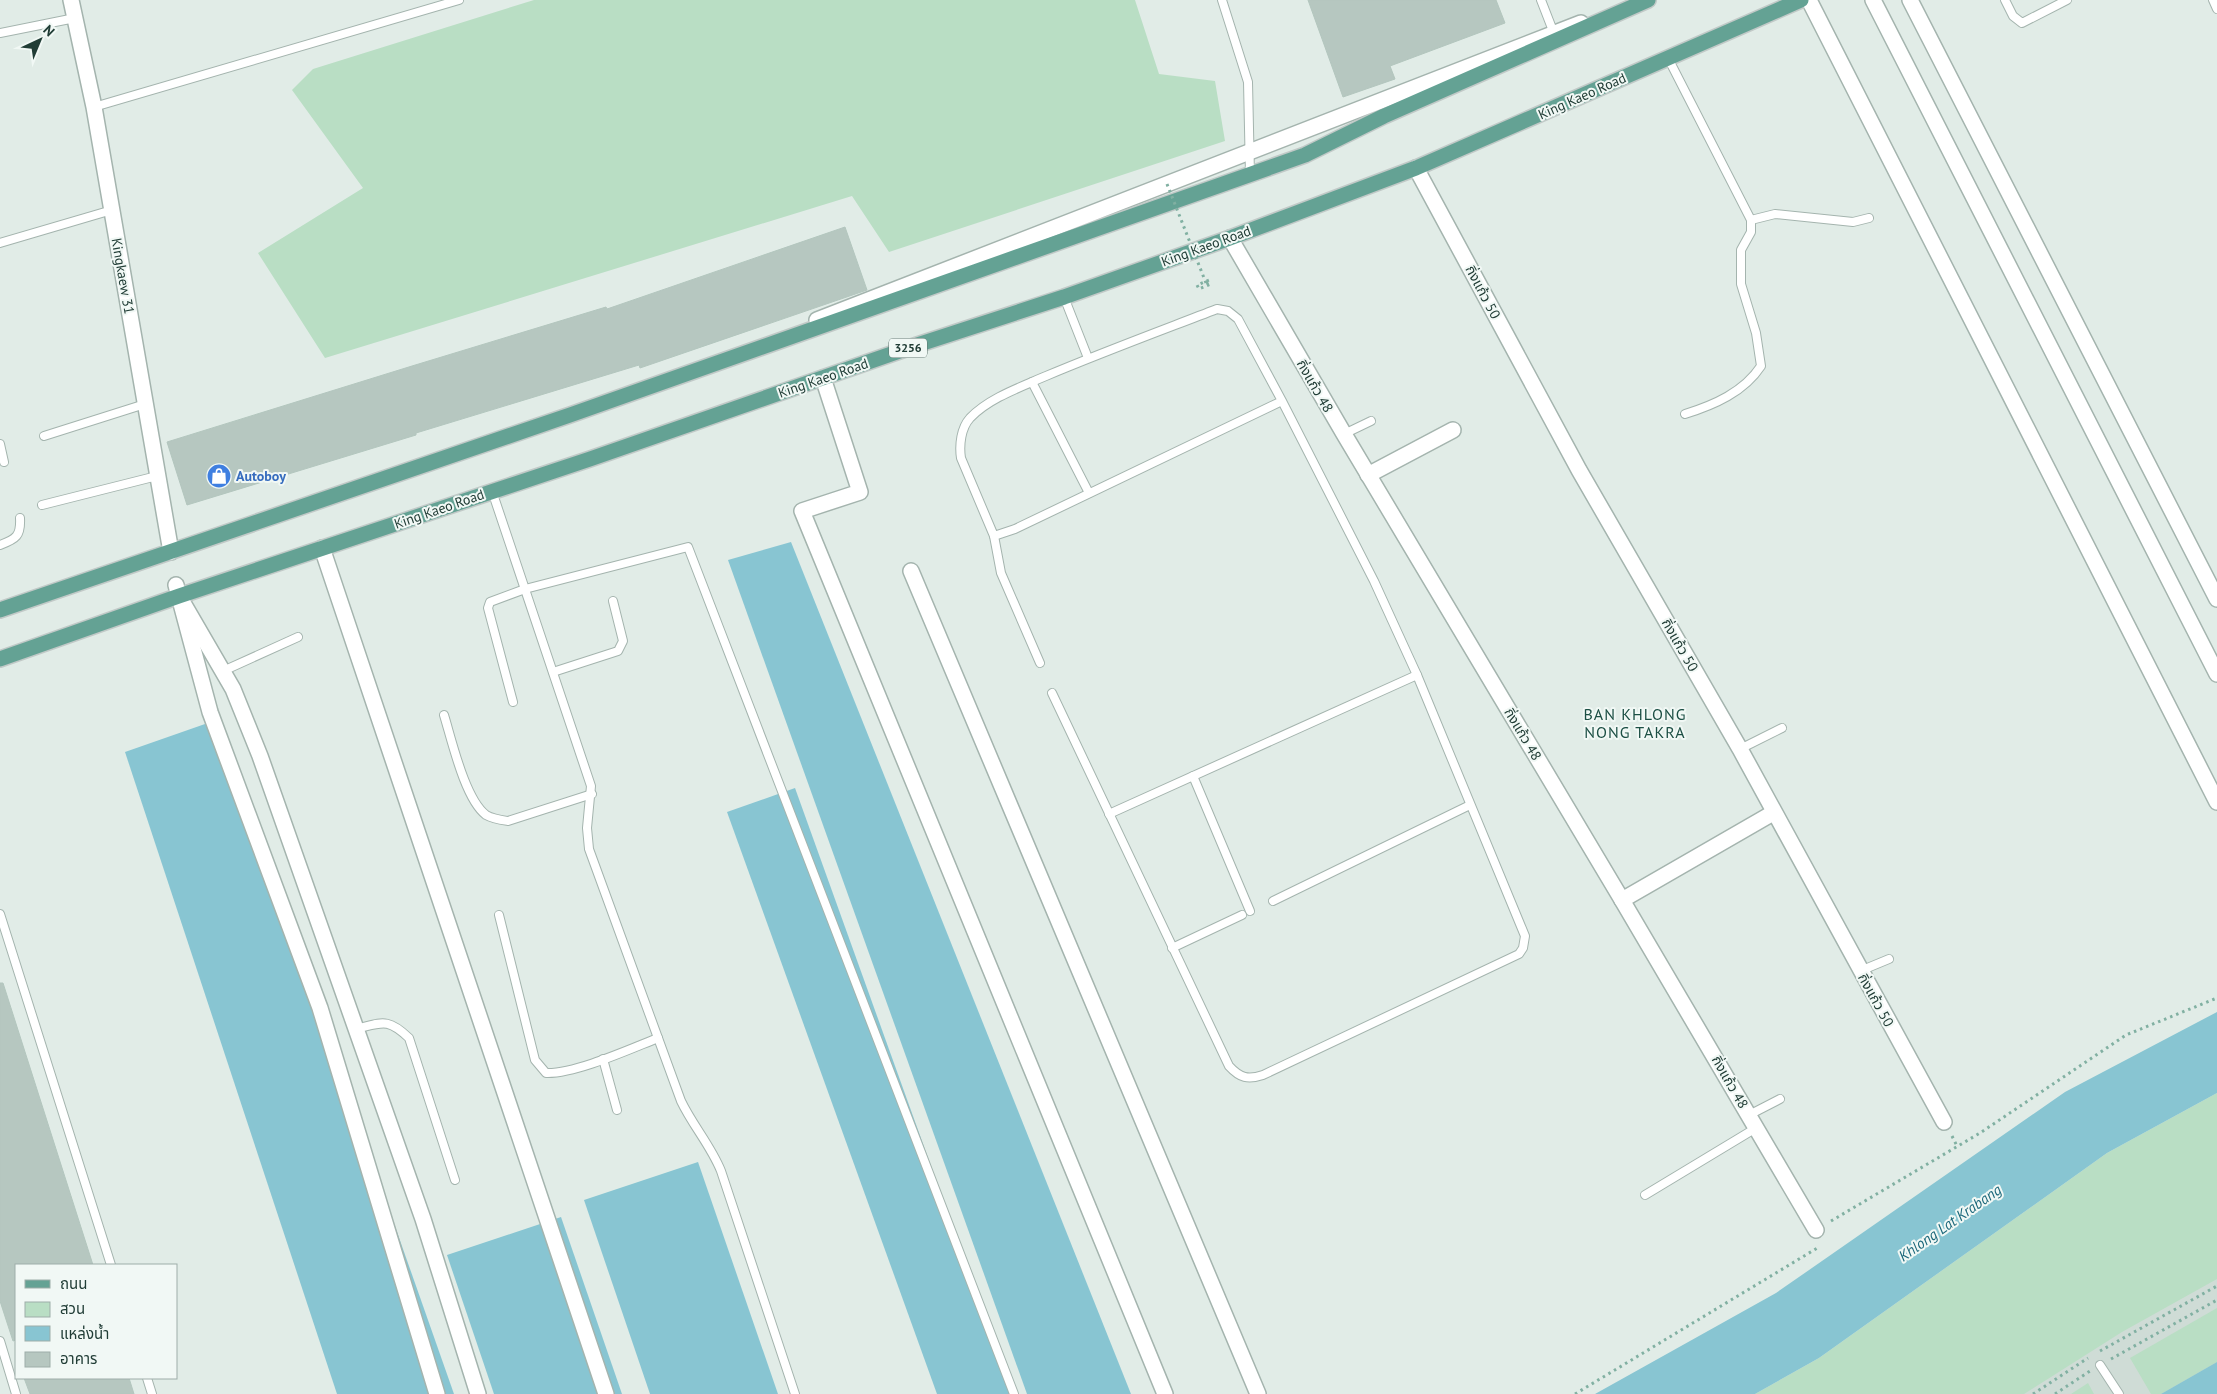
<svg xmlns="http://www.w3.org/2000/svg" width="2217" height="1394" viewBox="0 0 2217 1394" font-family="'PT Sans','Noto Sans Thai',sans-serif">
<rect width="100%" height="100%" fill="#e1ece7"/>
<path fill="#cfdcd6" d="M2217 1194V1394H1880Z"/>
<g fill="#b9dec4">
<path d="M534 0H1135L1159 74 1215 81 1225 141 889 252 852 196 325 358 258 253 363 188 292 90 313 69Z"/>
<path d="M2217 1093V1279L2122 1332 2024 1394H1755L1819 1358 2107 1153Z"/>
<path d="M2217 1308V1362L2161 1394H2151L2130 1358Z"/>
<path d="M2088 1383 2094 1394H2071Z"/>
</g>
<g fill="#88c5d2">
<path d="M791 542 1131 1394H1027L728 560Z"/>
<path d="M205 724 236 774 454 1394H337L125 752Z"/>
<path d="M795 788 1013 1394H937L727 812Z"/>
<path d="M2217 1012V1093L2107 1153 1819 1358 1755 1394H1595L1776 1293 2065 1092Z"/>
<path d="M698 1162 778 1394H650L584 1200Z"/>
<path d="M561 1217 622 1394H494L447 1255Z"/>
<path d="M2217 1362V1394H2161Z"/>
</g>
<g fill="#b6c7c0" stroke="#b3c6be">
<path d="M1308 0H1496L1505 23 1390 66 1395 79 1343 97Z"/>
<path d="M845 227 867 290 640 368 639 365 416 433V435L187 505 167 442 412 366 606 307 607 309Z"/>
<path d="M0 983H3L93 1265H16V1340L13 1341 0 1301Z"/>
<path d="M24 1378H129L134 1394H30Z"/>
</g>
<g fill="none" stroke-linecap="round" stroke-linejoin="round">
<defs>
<g id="lane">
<path d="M1222 0 1248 82 1250 175"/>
<path d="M1541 0 1555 36"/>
<path d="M2005 0 2013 16 2022 23 2067 0"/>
<path d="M2213 0 2217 9"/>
<path d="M0 33 75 18"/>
<path d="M1668 58 1751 220V232L1741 250V284L1756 333 1761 366C1744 392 1714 405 1685 414"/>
<path d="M94 107 459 0"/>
<path d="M1751 220 1775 214 1853 222 1869 218"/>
<path d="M0 243 112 210"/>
<path d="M1064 297 1088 358"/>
<path d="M1032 382 1089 493"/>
<path d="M1344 434 1371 421"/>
<path d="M44 436 145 404"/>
<path d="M0 444 4 462"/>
<path d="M492 491 591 786 587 828 589 849 681 1101C693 1126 711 1146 721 1171L795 1394"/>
<path d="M42 505 157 476"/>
<path d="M994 536 1001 573 1040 663"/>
<path d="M0 545C16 539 21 536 20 518"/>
<path d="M223 671 298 637"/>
<path d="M553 672 618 651 623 641 613 601"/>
<path d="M1052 693 1229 1066C1240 1078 1248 1080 1263 1075L1519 954 1523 948 1525 936 1417 675 1374 581 1282 401 1238 319 1228 311 1217 309C1160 331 1103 352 1046 376 1021 387 989 398 970 418 961 428 959 445 961 458L994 536 1015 529 1282 401"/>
<path d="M513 702 488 608 490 602 525 589 688 547 1014 1394"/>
<path d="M444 715C452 741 465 799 486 815 493 819 501 820 508 821L592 794"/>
<path d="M1740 749 1782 728"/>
<path d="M1193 776 1250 911"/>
<path d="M1109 814 1417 675"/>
<path d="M1273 901 1470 805"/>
<path d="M0 914 111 1265"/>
<path d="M499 915 535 1060 546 1073C575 1074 630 1049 658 1038"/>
<path d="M1172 948 1242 915"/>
<path d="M1860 971 1889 959"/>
<path d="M355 1029C382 1023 387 1017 409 1038L455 1180"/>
<path d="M603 1059 617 1110"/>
<path d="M1749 1115 1780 1099"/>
<path d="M1645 1195 1756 1128"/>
<path d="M0 1341 16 1394"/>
<path d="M2100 1365 2119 1394"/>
<path d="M147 1378 152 1394"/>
</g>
<g id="street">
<path d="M71 0 94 107 171 552"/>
<path d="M1809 0 2217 802"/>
<path d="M1873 0 2217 674"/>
<path d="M1910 0 2217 599"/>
<path d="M1416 168 1579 470 1740 749 1944 1122"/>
<path d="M1230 238 1344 434 1622 900 1816 1230"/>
<path d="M817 320 1581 23"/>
<path d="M823 378 860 492 802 511 1165 1394"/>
<path d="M1368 475 1453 430"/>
<path d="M322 548 606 1394"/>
<path d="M911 571 1258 1394"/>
<path d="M176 585 210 712 320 1008 437 1394"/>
<path d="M179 596 233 689 260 756 423 1219 478 1394"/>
<path d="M1622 900 1773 813"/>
</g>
<g id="primary">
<path d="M0 610 570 415 1305 155 1384 116 1648 0"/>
<path d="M0 659 179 596 590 459 917 345 1064 297 1230 238 1416 168 1801 0"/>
</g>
</defs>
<use href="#lane" stroke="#a4b4ae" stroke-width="10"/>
<use href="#street" stroke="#a4b4ae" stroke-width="18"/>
<use href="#primary" stroke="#c1c9c7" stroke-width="18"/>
<g stroke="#81b0a2" stroke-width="3" stroke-dasharray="2.5 4" stroke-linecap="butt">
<path d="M1206 283 1210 282 1209 280 1197 285 1199 289 1211 284"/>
<path d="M1952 1136 1957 1146"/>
<path d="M1831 1221 1980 1133 2126 1035 2217 998"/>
<path d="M2100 1351 2217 1286"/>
<path d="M2111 1359 2217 1300"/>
<path d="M1575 1394 1819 1247"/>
<path d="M2033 1394 2088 1358"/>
<path d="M2055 1394 2090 1371"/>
</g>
<use href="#lane" stroke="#fff" stroke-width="8"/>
<use href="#street" stroke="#fff" stroke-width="15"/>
<use href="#primary" stroke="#64a294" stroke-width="15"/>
<path stroke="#81b0a2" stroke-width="3" stroke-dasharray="2.5 4" stroke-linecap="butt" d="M1167 184 1206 283"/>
</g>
<defs>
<symbol id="shop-disc" viewBox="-11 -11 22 22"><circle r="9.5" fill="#3f7fe0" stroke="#f1f8f5"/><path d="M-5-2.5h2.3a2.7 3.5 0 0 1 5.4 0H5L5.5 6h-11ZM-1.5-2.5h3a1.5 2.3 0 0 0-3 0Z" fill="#fff"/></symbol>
</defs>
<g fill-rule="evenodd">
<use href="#shop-disc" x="205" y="462" width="28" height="28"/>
</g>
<g text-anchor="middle" stroke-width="4" stroke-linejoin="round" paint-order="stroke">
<rect fill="#f1f8f5" stroke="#5f756f" stroke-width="1" x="889" y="338.5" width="38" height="19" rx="4"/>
<g font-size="12" font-weight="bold" fill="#213d36">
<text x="908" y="352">3256</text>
</g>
<g font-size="14" fill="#213d36" stroke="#f1f8f5">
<text transform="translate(1582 96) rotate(-24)" y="5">King Kaeo Road</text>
<text transform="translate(1206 246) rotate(-20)" y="5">King Kaeo Road</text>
<text transform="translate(123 276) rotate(80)" y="5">Kingkaew 31</text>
<text transform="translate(1483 292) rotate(62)" y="5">กิ่งแก้ว 50</text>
<text transform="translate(823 378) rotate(-19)" y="5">King Kaeo Road</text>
<text transform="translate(1315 386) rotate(60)" y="5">กิ่งแก้ว 48</text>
<text transform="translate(439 509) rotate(-19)" y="5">King Kaeo Road</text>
<text transform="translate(1680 645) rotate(60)" y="5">กิ่งแก้ว 50</text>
<text transform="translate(1523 734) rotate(59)" y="5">กิ่งแก้ว 48</text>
<text transform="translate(1876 1000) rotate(61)" y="5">กิ่งแก้ว 50</text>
<text transform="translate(1730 1082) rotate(60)" y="5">กิ่งแก้ว 48</text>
</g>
<g font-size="14" font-weight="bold" fill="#366cbe" stroke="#f1f8f5" text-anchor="start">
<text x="236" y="481">Autoboy</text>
</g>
<g font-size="15" font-style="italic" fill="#1a677a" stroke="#f1f8f5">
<text transform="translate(1950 1223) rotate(-35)" y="5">Khlong Lat Krabang</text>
</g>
<g font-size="16" letter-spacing="1" fill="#1c4f44" stroke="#f1f8f5">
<text x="1635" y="720">BAN KHLONG<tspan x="1635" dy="18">NONG TAKRA</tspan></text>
</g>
</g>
<rect x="15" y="1264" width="162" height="115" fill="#f1f8f5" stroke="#9eada9"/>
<rect x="25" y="1280" width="25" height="8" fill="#64a294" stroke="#9eada9"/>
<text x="60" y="1289" font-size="15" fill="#213d36">ถนน</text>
<rect x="25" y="1302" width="25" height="15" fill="#b9dec4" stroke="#9eada9"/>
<text x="60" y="1314" font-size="15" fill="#213d36">สวน</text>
<rect x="25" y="1326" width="25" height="15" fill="#88c5d2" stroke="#9eada9"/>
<text x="60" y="1339" font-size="15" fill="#213d36">แหล่งน้ำ</text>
<rect x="25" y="1352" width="25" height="15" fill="#b6c7c0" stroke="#9eada9"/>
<text x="60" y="1364" font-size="15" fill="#213d36">อาคาร</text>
<g transform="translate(40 40) rotate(44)" stroke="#f1f8f5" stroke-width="4" paint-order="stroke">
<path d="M0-4L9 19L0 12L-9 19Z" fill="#213d36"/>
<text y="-8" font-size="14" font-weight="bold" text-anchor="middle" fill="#213d36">N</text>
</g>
</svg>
